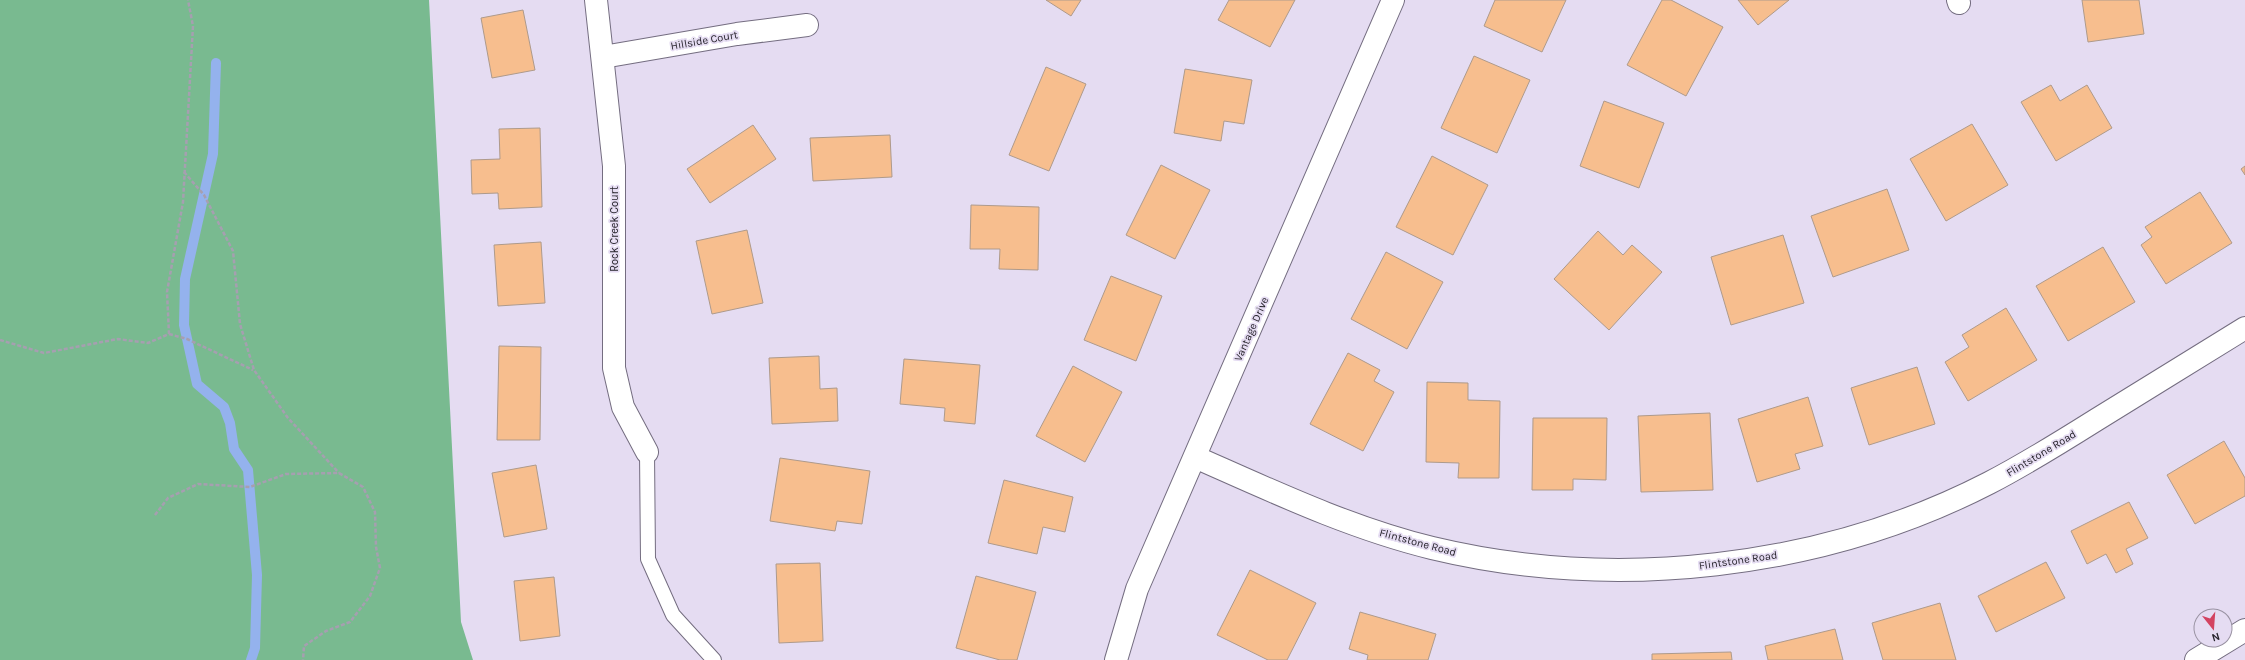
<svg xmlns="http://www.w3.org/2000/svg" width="2245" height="660" viewBox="0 0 2245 660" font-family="Karla,sans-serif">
<rect width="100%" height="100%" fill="#e5dcf2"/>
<path fill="#79ba90" d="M0 0H429L461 622 473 660H0Z"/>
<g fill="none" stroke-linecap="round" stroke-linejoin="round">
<path stroke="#94b2ed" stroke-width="10" d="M216 63 213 154 185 279 184 325 197 384 224 407 230 423 234 449 248 470 257 575 255 648 251 660"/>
</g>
<g fill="#f7be8e" stroke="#ae9a8b">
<path d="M1046 0H1081L1071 16Z"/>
<path d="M1229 0H1295L1270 47 1218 20Z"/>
<path d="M1495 0H1566L1542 52 1484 26Z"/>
<path d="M1662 0H1671L1723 27 1686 96 1627 65Z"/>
<path d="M1738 0H1789L1758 25Z"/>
<path d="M2082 0H2139L2144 34 2088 42Z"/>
<path d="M523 10 535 70 492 78 481 18Z"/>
<path d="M1474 56 1530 80 1497 153 1441 128Z"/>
<path d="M1046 67 1086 84 1049 171 1009 155Z"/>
<path d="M1185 69 1252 80 1244 124 1224 121 1221 141 1174 133Z"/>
<path d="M2051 85 2060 101 2087 85 2112 128 2056 161 2021 102Z"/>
<path d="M1604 101 1664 123 1639 188 1580 166Z"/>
<path d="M1972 124 2008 185 1946 221 1910 159Z"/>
<path d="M753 125 776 159 710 203 687 169Z"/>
<path d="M540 128 542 207 499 209 498 193 472 194 471 160 500 159 499 129Z"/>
<path d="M890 135 892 177 813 181 810 138Z"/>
<path d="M1432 156 1488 185 1453 255 1396 227Z"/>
<path d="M1161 165 1210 190 1175 259 1126 235Z"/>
<path d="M2245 166V175L2241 169Z"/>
<path d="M1887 189 1909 250 1833 277 1811 216Z"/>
<path d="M2200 192 2232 243 2166 284 2141 245 2152 237 2145 227Z"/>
<path d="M971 205 1039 207 1038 270 999 269 1000 249H970Z"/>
<path d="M747 230 763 303 712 314 696 241Z"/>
<path d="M1598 231 1623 255 1632 245 1662 272 1609 330 1554 279Z"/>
<path d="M1783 235 1804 303 1731 325 1711 257Z"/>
<path d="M541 242 545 303 498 306 494 245Z"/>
<path d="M2103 247 2135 302 2068 341 2036 286Z"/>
<path d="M1386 252 1443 282 1407 349 1351 319Z"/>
<path d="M1111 276 1162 296 1136 361 1084 340Z"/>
<path d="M2006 308 2037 360 1968 401 1945 362 1969 347 1962 335Z"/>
<path d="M499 346 541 347 540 440H497Z"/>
<path d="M1348 353 1380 370 1374 381 1394 392 1363 451 1310 424Z"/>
<path d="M819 356 820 389 837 388 838 421 772 424 769 358Z"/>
<path d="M904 359 980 365 975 424 944 421 945 408 900 404Z"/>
<path d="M1073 366 1122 392 1085 462 1036 436Z"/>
<path d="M1917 367 1935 424 1869 445 1851 388Z"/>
<path d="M1427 382 1468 383V400L1500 401 1499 478H1458L1459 463 1426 462Z"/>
<path d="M1808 397 1823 446 1795 454 1800 469 1757 482 1738 419Z"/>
<path d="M1710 413 1713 490 1641 492 1638 416Z"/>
<path d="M1533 418H1607L1606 480 1573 479V490H1532Z"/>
<path d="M2224 441 2245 478V496L2195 524 2167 475Z"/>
<path d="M780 458 870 471 862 524 837 521 835 531 770 521Z"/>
<path d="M536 465 547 529 504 537 492 473Z"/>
<path d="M1004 480 1073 497 1065 532 1043 527 1037 554 988 543Z"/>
<path d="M2129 502 2148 538 2126 549 2133 564 2116 573 2106 554 2087 564 2071 531Z"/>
<path d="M2046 562 2065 598 1996 632 1978 596Z"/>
<path d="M820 563 823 641 779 643 776 564Z"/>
<path d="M1250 570 1316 603 1287 660H1268L1217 635Z"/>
<path d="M976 576 1036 592 1017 660H1000L956 648Z"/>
<path d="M554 577 560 636 520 641 514 581Z"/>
<path d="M1940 603 1956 660H1883L1872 623Z"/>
<path d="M1360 612 1436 634 1428 660H1367L1368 655 1349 649Z"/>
<path d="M1835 629 1843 660H1768L1765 646Z"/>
<path d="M1731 652 1732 660H1652V654Z"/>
</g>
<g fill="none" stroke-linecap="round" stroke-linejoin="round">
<defs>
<path id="lane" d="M647 452 648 559 673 615 714 660"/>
<g id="street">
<path d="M596 0 614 166V368L623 407 647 452"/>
<path d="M1958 0 1959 3"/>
<path d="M603 57 737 34 807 25"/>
<path d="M1195 457C1272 491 1350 528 1432 548 1615 592 1822 569 1989 483 2026 464 2061 442 2096 420 2146 389 2195 359 2245 328"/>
<path d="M1116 660 1137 589 1393 0"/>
</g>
<path id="secondary" d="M2196 660 2245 630"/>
</defs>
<use href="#lane" stroke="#746d80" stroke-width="16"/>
<use href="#street" stroke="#746d80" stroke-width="24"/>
<use href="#secondary" stroke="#746d80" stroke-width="24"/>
<g stroke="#a69fb0" stroke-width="2.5" stroke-dasharray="4 2" stroke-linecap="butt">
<path d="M184 172 204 195 233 251 240 324 254 370 288 418 339 473"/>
<path d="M169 334 187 339 253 370"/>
<path d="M0 340 44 353 118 339 148 343 169 334 167 292 183 202 193 26 188 0"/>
<path d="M155 515 168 498 198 484 250 487 286 474 339 473 363 487 375 512 376 547 380 568 370 596 350 622 326 631 304 646 303 660"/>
</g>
<use href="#lane" stroke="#fff" stroke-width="14"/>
<use href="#street" stroke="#fff" stroke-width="22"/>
<use href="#secondary" stroke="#fff" stroke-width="22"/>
</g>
<g text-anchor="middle" stroke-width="3.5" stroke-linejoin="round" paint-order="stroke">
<g font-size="11" fill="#26232b" stroke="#e5dcf2">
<text transform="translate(704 40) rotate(-10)" y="4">Hillside Court</text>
<text transform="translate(614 229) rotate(-90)" y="4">Rock Creek Court</text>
<text transform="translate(1251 329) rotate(-66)" y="4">Vantage Drive</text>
<text transform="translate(2041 453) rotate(-31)" y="4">Flintstone Road</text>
<text transform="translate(1418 542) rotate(15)" y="4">Flintstone Road</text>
<text transform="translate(1738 560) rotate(-8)" y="4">Flintstone Road</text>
</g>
</g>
<g transform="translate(2213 628) rotate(163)"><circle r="19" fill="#e5dcf2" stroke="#9992a2"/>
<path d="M0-3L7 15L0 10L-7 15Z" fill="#d34361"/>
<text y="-6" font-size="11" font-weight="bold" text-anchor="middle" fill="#26232b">N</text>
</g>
</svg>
